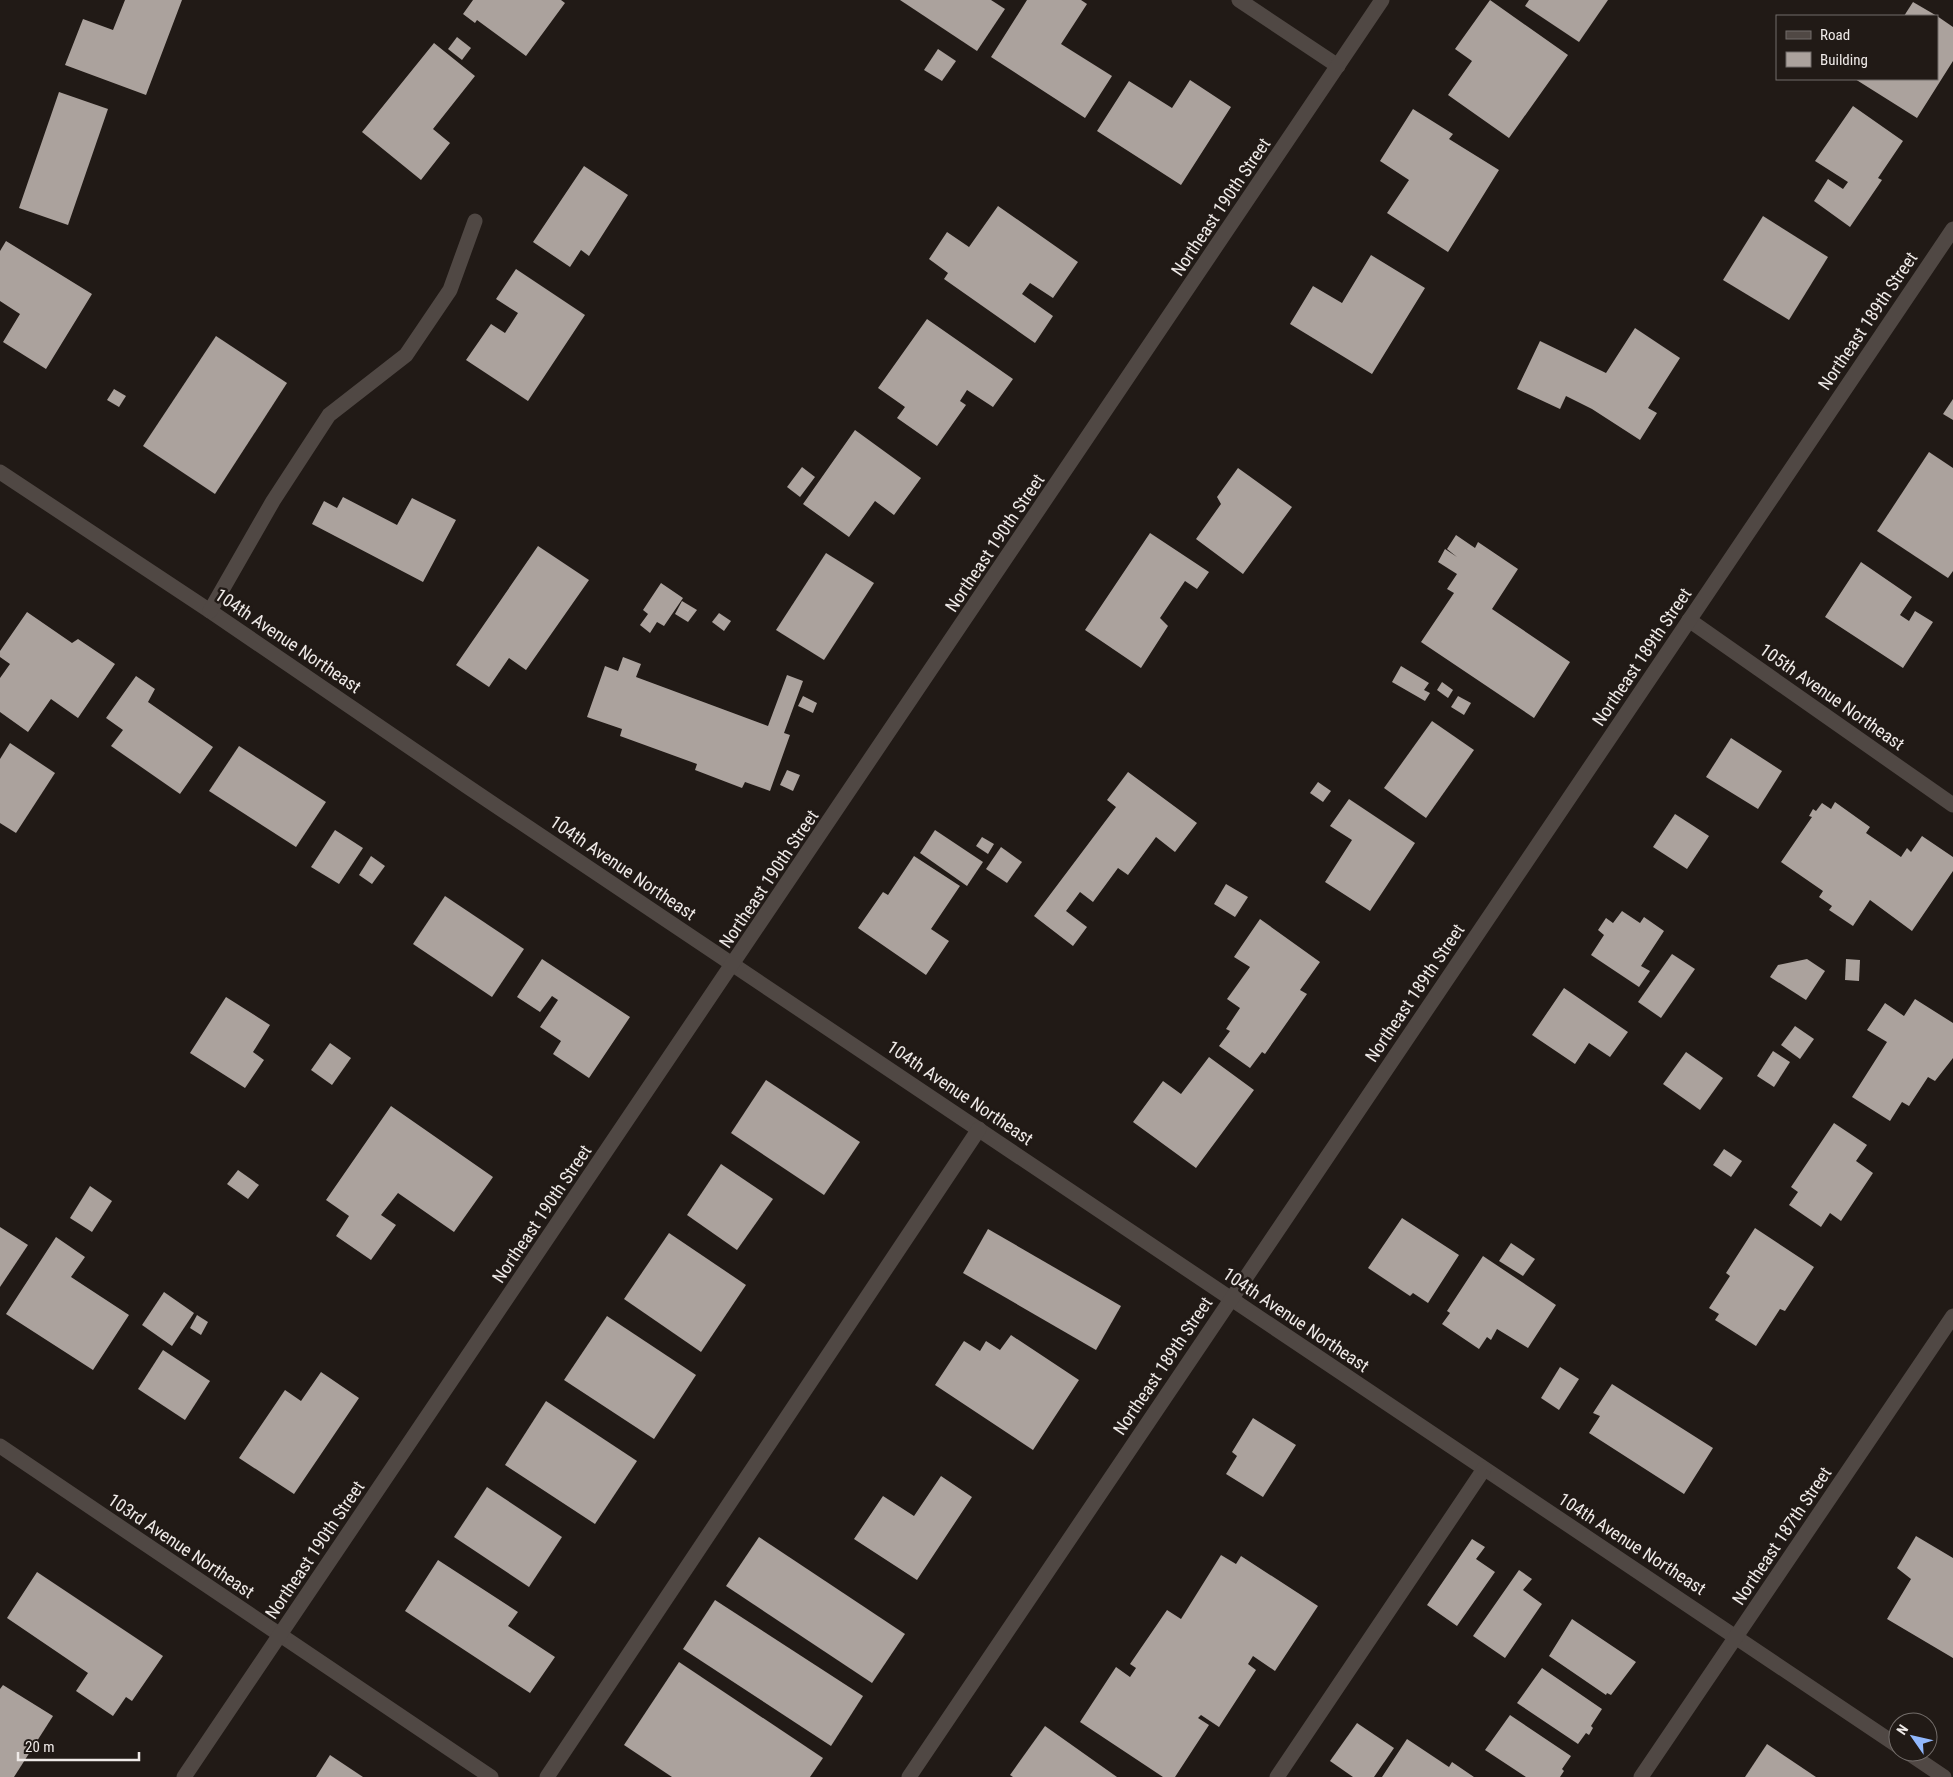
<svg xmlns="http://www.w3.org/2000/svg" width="1953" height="1777" viewBox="0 0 1953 1777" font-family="'Roboto Condensed',sans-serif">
<rect width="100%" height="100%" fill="#211a16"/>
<g fill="#aba29d">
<path d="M125 0H182L146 95 65 65 83 19 113 30Z"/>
<path d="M473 0H561L565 3 526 56 477 20 475 23 463 14Z"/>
<path d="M900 0H991L1005 9 977 51Z"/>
<path d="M1027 0H1081L1087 4 1061 44 1112 76 1085 118 991 57Z"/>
<path d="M1490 0 1568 55 1509 138 1448 95 1472 61 1455 49Z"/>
<path d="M1529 0H1608L1579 42 1525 6Z"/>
<path d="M1913 2 1937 16H1904Z"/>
<path d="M1937 16 1953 27V61L1917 118 1855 79H1937Z"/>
<path d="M457 37 471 48 462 60 448 49Z"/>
<path d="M434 43 475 76 433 129 450 143 421 180 362 132Z"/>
<path d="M938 49 956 61 942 81 924 70Z"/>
<path d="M1190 80 1231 107 1181 185 1097 131 1129 81 1172 108Z"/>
<path d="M59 92 108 109 68 225 19 208Z"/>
<path d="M1853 106 1903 141 1878 178 1882 180 1850 227 1814 201 1828 179 1843 189 1848 182 1815 161Z"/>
<path d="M1413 109 1453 134 1449 139 1499 170 1448 252 1387 213 1409 180 1380 161Z"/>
<path d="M584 166 628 195 589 256 581 250 570 267 533 242Z"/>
<path d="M998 206 1078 262 1053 298 1030 283 1022 294 1053 316 1035 343 944 279 948 273 929 259 947 232 969 247Z"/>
<path d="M1763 216 1828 257 1789 320 1723 280Z"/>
<path d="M6 241 92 294 46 369 3 342 20 314 0 301V251Z"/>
<path d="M1371 255 1425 288 1372 374 1290 324 1313 286 1342 303Z"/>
<path d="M516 269 585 315 528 401 466 360 491 324 505 333 518 313 496 299Z"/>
<path d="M927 319 1013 379 993 407 967 390 960 401 966 405 937 446 897 418 905 407 878 388Z"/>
<path d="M1635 328 1680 358 1648 408 1657 413 1640 440 1592 409 1566 396 1560 409 1517 389 1540 341 1606 373Z"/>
<path d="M216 336 287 383 215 494 143 446Z"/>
<path d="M114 389 126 396 119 407 107 400Z"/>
<path d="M1953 399V420L1943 414Z"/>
<path d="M855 430 921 478 894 515 875 501 849 537 803 504Z"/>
<path d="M1929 452 1953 468V571L1948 578 1877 531Z"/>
<path d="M802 467 815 477 800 497 787 487Z"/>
<path d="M1238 468 1292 507 1243 574 1196 539 1221 504 1217 497Z"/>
<path d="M343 497 397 525 412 498 456 520 423 582 312 524 324 501 337 508Z"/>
<path d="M1150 533 1209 572 1197 589 1185 581 1160 618 1168 626 1141 668 1085 630Z"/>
<path d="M1456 535 1475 548 1478 542 1518 569 1492 609 1570 662 1534 718 1421 642 1454 593 1447 589 1457 574 1438 562 1445 549 1457 557 1447 549Z"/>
<path d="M538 546 589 580 526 670 509 658 489 687 456 665Z"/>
<path d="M826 553 874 583 824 660 776 630Z"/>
<path d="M1861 562 1912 597 1900 615 1909 621 1915 611 1933 622 1903 668 1825 617Z"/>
<path d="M661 583 683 598 664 626 657 622 650 633 640 625 648 614 643 610Z"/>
<path d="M682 601 697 610 688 622 675 614Z"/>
<path d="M27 612 72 643 78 639 115 664 78 718 51 699 28 732 0 712V678L10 664 0 657V651Z"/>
<path d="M719 613 731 621 724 631 712 622Z"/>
<path d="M623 657 641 664 636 677 768 726 787 675 803 681 784 733 790 735 770 791 745 782 742 788 695 770 697 764 620 736 622 729 587 717 605 666 618 671Z"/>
<path d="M1401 666 1429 683 1424 690 1430 693 1425 701 1392 682Z"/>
<path d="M136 676 155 689 148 702 213 747 180 794 111 746 123 730 106 718Z"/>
<path d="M1442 682 1453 690 1448 698 1437 690Z"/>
<path d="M803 696 817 703 813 713 798 706Z"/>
<path d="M1458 696 1471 703 1464 715 1451 707Z"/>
<path d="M1432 721 1474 750 1426 818 1384 788Z"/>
<path d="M1731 738 1782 771 1758 809 1706 777Z"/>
<path d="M10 743 55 773 16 833 0 823V759Z"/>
<path d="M239 746 326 802 296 847 209 791Z"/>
<path d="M787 770 800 775 793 791 780 785Z"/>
<path d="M1128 772 1197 823 1175 852 1156 837 1128 875 1118 868 1093 902 1080 892 1066 911 1087 927 1073 946 1034 916 1116 807 1107 800Z"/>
<path d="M1318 782 1331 791 1323 802 1310 793Z"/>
<path d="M1349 799 1415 843 1370 911 1325 882 1352 840 1330 826Z"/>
<path d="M1835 802 1870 827 1866 833 1901 857 1907 848 1911 852 1922 836 1953 857V871L1912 931 1870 900 1853 926 1829 910 1832 906 1819 897 1823 891 1781 862 1812 817 1809 816 1813 809 1816 811 1822 803 1831 809Z"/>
<path d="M1675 814 1709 836 1687 869 1653 847Z"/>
<path d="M335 830 363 848 339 884 311 867Z"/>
<path d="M935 830 983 862 967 886 920 853Z"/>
<path d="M982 837 994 844 988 854 976 846Z"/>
<path d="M1001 847 1022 862 1007 883 986 869Z"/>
<path d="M371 856 385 866 372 884 359 875Z"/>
<path d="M914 856 960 886 931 929 949 941 926 975 858 928 883 892 888 895Z"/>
<path d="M1226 884 1248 897 1235 917 1214 904Z"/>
<path d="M445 896 524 949 492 997 413 944Z"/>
<path d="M1622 911 1640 923 1644 917 1664 931 1641 966 1650 971 1639 987 1591 955 1604 935 1598 930 1606 918 1613 923Z"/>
<path d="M1260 919 1320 962 1300 990 1307 994 1265 1054 1262 1052 1250 1068 1219 1046 1230 1031 1226 1029 1240 1008 1227 999 1250 967 1234 957Z"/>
<path d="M1672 954 1695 969 1661 1018 1638 1002Z"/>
<path d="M542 959 630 1017 589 1078 553 1054 561 1041 540 1027 558 1000 552 996 540 1012 517 997Z"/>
<path d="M1807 959 1825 971 1806 1000 1770 977 1778 965Z"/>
<path d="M1846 959 1860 960 1859 981 1845 980Z"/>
<path d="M1564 988 1628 1032 1610 1057 1589 1043 1575 1064 1532 1035Z"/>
<path d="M226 997 270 1025 253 1052 264 1060 245 1088 190 1053Z"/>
<path d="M1915 999 1953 1023V1058L1935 1081 1928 1077 1909 1106 1902 1102 1890 1121 1852 1097 1887 1042 1867 1030 1885 1003 1904 1016Z"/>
<path d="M1795 1026 1814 1039 1800 1059 1781 1045Z"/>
<path d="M330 1043 351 1058 332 1085 311 1070Z"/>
<path d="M1773 1051 1790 1062 1774 1087 1757 1076Z"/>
<path d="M1686 1052 1723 1078 1700 1110 1663 1084Z"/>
<path d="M1209 1057 1254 1090 1196 1168 1133 1122 1163 1081 1181 1094Z"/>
<path d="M766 1080 860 1142 824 1195 731 1133Z"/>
<path d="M391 1106 493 1177 454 1232 398 1193 381 1215 396 1225 371 1260 336 1236 349 1216 326 1200Z"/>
<path d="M1834 1123 1867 1145 1856 1161 1873 1173 1841 1221 1830 1213 1821 1227 1789 1205 1798 1192 1791 1187Z"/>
<path d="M1724 1149 1742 1161 1731 1177 1713 1165Z"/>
<path d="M721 1164 773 1199 737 1250 687 1215Z"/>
<path d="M238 1170 259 1185 248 1199 227 1184Z"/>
<path d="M90 1186 112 1201 92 1232 70 1218Z"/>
<path d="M1402 1218 1459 1255 1428 1303 1413 1293 1410 1296 1368 1268Z"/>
<path d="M0 1227 28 1245 0 1287Z"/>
<path d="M1755 1228 1814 1267 1785 1311 1780 1309 1756 1346 1715 1320 1719 1314 1709 1308 1730 1276 1726 1273Z"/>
<path d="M988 1229 1121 1306 1096 1350 963 1273Z"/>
<path d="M669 1233 746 1285 701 1352 624 1299Z"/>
<path d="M56 1237 85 1257 71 1277 129 1315 93 1370 6 1314Z"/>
<path d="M1511 1243 1535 1259 1523 1276 1499 1261Z"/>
<path d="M1483 1256 1556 1305 1528 1348 1497 1329 1491 1340 1487 1337 1479 1349 1442 1324 1450 1313 1447 1311Z"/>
<path d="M164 1292 194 1313 172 1346 142 1325Z"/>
<path d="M197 1315 208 1322 201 1335 190 1328Z"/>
<path d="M607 1316 696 1375 654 1439 564 1380Z"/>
<path d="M1011 1335 1079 1380 1033 1450 935 1385 964 1341 980 1351 986 1341 1000 1350Z"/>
<path d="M163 1350 210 1381 185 1420 138 1389Z"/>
<path d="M1560 1367 1579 1379 1559 1410 1541 1398Z"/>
<path d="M321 1372 359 1398 294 1494 239 1458 285 1390 301 1401Z"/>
<path d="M1612 1384 1713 1448 1684 1494 1589 1433 1600 1416 1593 1413Z"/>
<path d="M546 1401 637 1461 595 1524 505 1465Z"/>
<path d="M1253 1418 1296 1445 1263 1497 1226 1474 1237 1456 1232 1452Z"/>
<path d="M941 1476 972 1497 917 1580 854 1539 883 1496 914 1516Z"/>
<path d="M487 1487 562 1537 529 1587 454 1537Z"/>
<path d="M1916 1536 1953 1558V1658L1887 1619 1911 1579 1897 1568Z"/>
<path d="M759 1537 905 1634 872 1683 726 1586Z"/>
<path d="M1472 1539 1485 1547 1476 1559 1495 1572 1457 1626 1427 1605Z"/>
<path d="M1221 1555 1236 1564 1241 1556 1318 1606 1275 1671 1253 1656 1248 1664 1256 1670 1219 1727 1201 1715 1198 1718 1209 1725 1175 1777H1163L1080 1722 1116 1667 1130 1677 1136 1668 1130 1664 1167 1610 1181 1619Z"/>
<path d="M438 1560 518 1612 508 1626 555 1657 530 1693 405 1611Z"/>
<path d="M1519 1570 1532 1579 1523 1590 1542 1604 1505 1658 1473 1636Z"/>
<path d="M37 1572 163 1656 132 1701 126 1697 113 1716 76 1691 88 1673 7 1618Z"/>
<path d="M715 1600 863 1696 831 1746 683 1649Z"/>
<path d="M1572 1619 1636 1662 1611 1695 1607 1693 1606 1695 1549 1656Z"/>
<path d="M679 1662 823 1758 810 1777H672L624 1745Z"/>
<path d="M1542 1668 1602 1709 1591 1726 1593 1728 1589 1735 1586 1733 1578 1744 1517 1703Z"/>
<path d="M3 1685 53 1716 14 1777H0V1689Z"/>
<path d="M1510 1715 1571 1756 1562 1769 1564 1771 1560 1777H1526L1485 1750Z"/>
<path d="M1357 1723 1394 1748 1374 1777H1353L1330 1761Z"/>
<path d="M1045 1726 1117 1777H1013L1010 1775Z"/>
<path d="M1407 1739 1449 1767 1452 1762 1474 1777H1382Z"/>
<path d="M1767 1744 1816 1777H1745Z"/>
<path d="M330 1755 363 1777H316Z"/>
</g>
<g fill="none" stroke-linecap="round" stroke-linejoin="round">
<g stroke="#504844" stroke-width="15">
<path d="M1239 0 1338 66"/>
<path d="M0 472 210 611 468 787 1898 1746"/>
<path d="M210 611 273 501 329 415 406 355 450 290 475 221"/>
<path d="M1689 620 1953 805"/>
<path d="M0 1446 491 1777"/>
<path d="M1907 1752 1944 1777"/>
<path d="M184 1777 1382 0"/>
<path d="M547 1777 979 1129"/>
<path d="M909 1777 1953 229"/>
<path d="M1277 1777 1484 1469"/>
<path d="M1641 1777 1953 1316"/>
</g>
</g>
<g text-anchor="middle" stroke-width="5" stroke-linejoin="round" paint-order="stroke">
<g font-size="18" fill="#efeae8" stroke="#211a16">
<text transform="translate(1221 207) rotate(-56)" y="6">Northeast 190th Street</text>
<text transform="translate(1868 321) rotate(-56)" y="6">Northeast 189th Street</text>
<text transform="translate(995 543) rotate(-56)" y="6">Northeast 190th Street</text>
<text transform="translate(288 641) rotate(34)" y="6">104th Avenue Northeast</text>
<text transform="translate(1642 657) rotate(-56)" y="6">Northeast 189th Street</text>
<text transform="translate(1832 697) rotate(35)" y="6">105th Avenue Northeast</text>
<text transform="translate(623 868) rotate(34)" y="6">104th Avenue Northeast</text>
<text transform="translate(769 879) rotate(-56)" y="6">Northeast 190th Street</text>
<text transform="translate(1415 993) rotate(-56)" y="6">Northeast 189th Street</text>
<text transform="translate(960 1093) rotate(34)" y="6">104th Avenue Northeast</text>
<text transform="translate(542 1214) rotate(-56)" y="6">Northeast 190th Street</text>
<text transform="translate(1296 1320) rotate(34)" y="6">104th Avenue Northeast</text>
<text transform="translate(1163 1366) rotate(-56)" y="6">Northeast 189th Street</text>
<text transform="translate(1782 1536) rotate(-56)" y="6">Northeast 187th Street</text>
<text transform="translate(1632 1544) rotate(33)" y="6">104th Avenue Northeast</text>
<text transform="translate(181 1546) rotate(34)" y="6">103rd Avenue Northeast</text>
<text transform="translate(315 1550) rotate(-56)" y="6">Northeast 190th Street</text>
</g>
</g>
<rect x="1776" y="15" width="162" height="65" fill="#211a16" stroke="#736d6a"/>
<rect x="1786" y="31" width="25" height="8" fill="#504844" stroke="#736d6a"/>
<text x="1820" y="40" font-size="15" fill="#efeae8">Road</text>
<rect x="1786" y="52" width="25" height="15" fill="#aba29d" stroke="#736d6a"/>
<text x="1820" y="65" font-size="15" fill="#efeae8">Building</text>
<g transform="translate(1913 1737) rotate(304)"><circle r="24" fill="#211a16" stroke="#736d6a"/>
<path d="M0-4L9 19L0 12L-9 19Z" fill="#91b8fd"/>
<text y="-8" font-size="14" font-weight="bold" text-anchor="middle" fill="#efeae8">N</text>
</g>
<path d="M18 1752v8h121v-8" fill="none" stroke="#efeae8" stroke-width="2.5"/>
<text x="25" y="1752" font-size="15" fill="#efeae8" stroke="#211a16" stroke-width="4" paint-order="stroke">20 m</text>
</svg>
